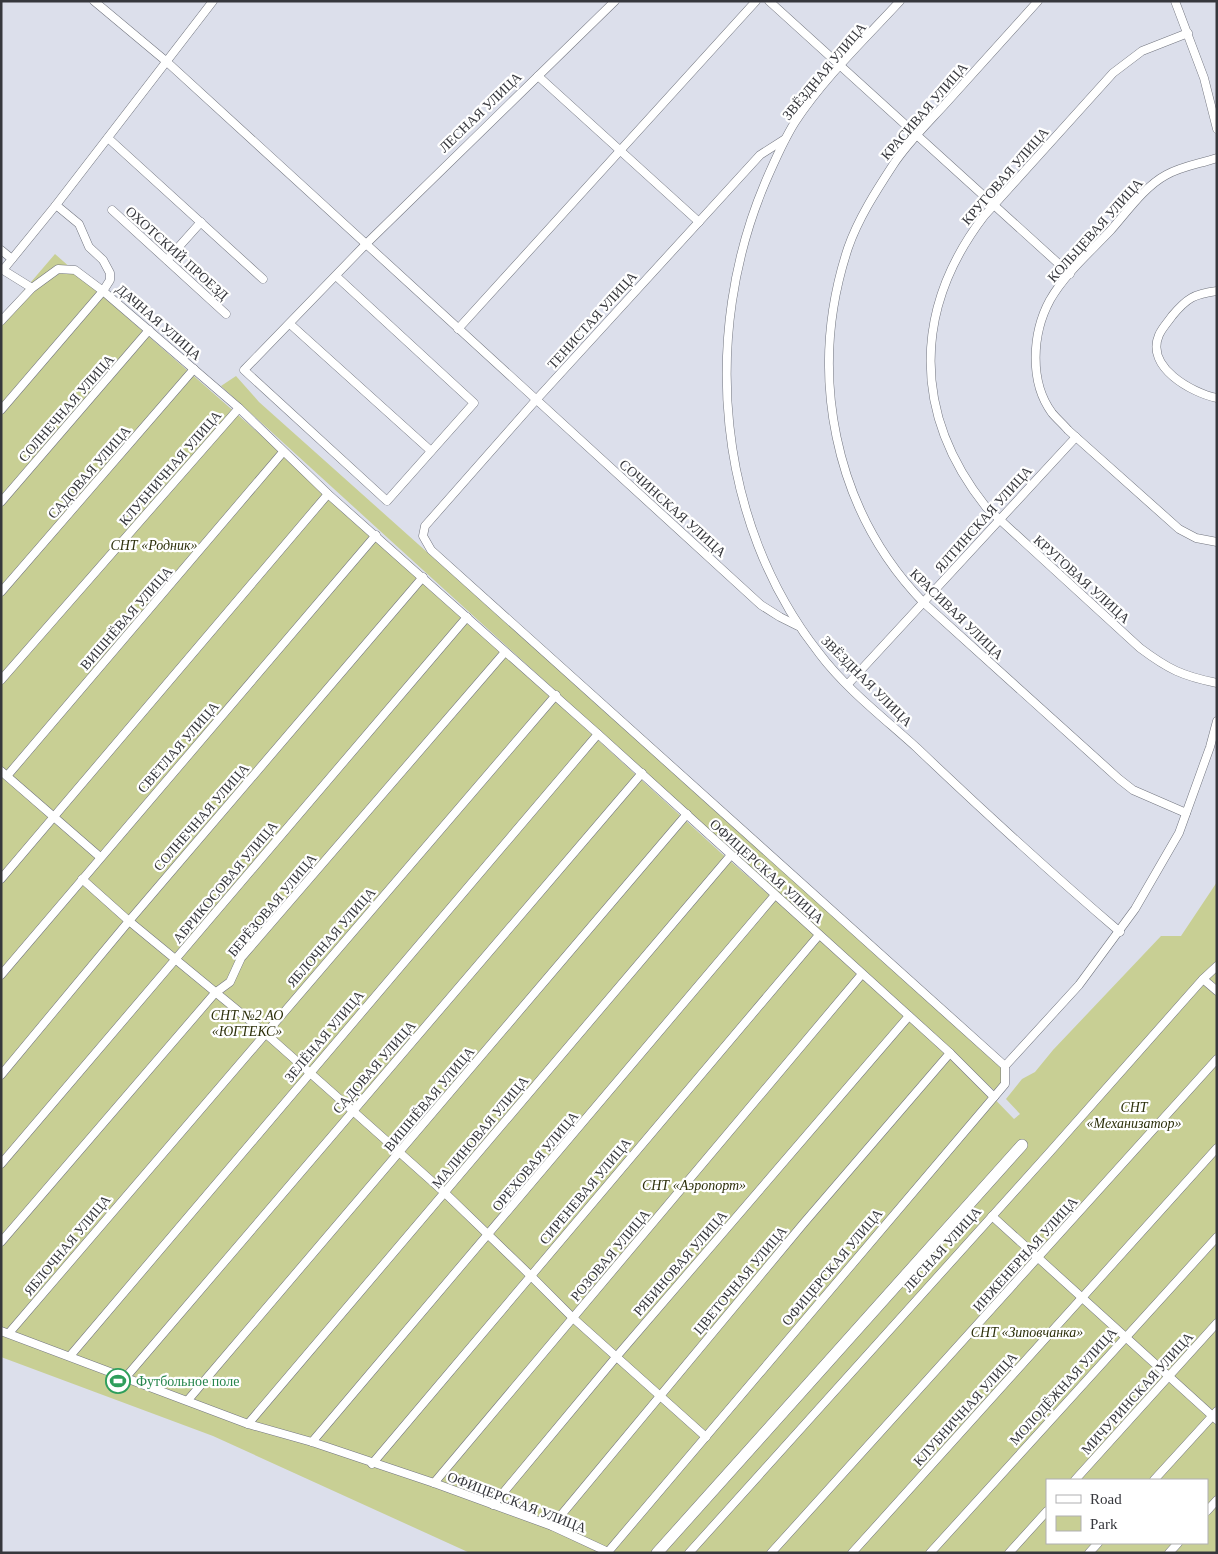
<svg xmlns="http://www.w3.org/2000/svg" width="1218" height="1554" viewBox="0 0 1218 1554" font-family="Georgia,serif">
<rect width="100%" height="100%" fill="#dcdfeb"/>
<g fill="#c8cf94" fill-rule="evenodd">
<path d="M55 254 379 539 720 852 950 1053 1014 1119 1020 1114 1006 1099 1022 1079 1035 1072 1053 1050 1161 936H1181L1217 882V1553H470L213 1436 1 1357V317ZM1047 1480H1207V1543H1047Z"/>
<path d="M236 376 259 402 315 452 1008 1071 996 1092 221 386Z"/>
</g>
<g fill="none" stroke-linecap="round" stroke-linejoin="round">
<defs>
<g id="street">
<path d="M94 1 167 62 761 605 780 617 798 626"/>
<path d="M769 1 1070 274"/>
<path d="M900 1C864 40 824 78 795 122 783 141 774 162 765 183 701 334 716 522 819 653 846 689 884 718 917 748 983 811 1051 873 1120 932"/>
<path d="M1038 1C1007 35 977 69 947 102 928 123 908 142 893 165 876 191 858 219 848 248 807 372 833 509 924 603L1119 779 1133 790 1186 813"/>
<path d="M1175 1 1204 78 1217 129"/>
<path d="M1188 33 1142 51 1113 73 984 216C913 309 912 414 986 507L1140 648C1168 669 1182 676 1217 683"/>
<path d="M538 76 699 222"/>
<path d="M108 138 263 279"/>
<path d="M785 139 760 155 536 400 425 526 423 536 431 550 1005 1066V1084L994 1097"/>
<path d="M1217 158C1199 164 1182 166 1166 175 1144 187 1127 212 1110 231 1089 253 1065 274 1050 300 1032 333 1029 382 1052 413 1057 419 1063 424 1068 430L1179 529 1196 538 1217 542"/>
<path d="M56 205 213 1"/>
<path d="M112 210 226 314"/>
<path d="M1 250 12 259 3 270 32 288"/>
<path d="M167 260 201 222"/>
<path d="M336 276 474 403 387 501 244 370 367 243 615 1"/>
<path d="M1217 291C1194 294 1187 298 1172 316 1168 322 1162 328 1159 335 1145 367 1192 393 1217 398"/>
<path d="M1 321 32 288 58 269 75 270 103 291 239 408 328 494 598 734 950 1053 994 1097 608 1552 552 1526 434 1483 312 1442 248 1424 1 1331"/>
<path d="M290 324 431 451"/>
<path d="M458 329 756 1"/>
<path d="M1 410 103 291 110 280V273L103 260 89 247 79 224 56 205 12 259"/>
<path d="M1 502 149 330"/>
<path d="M1 592 194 369"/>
<path d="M1 680 239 408"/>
<path d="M848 684 1076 437"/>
<path d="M1 771 100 857"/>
<path d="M7 776 283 452"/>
<path d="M1 879 328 494"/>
<path d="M82 879 129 921 265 1033 353 1111 445 1193 530 1275 573 1318 706 1437"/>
<path d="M1 975 376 535"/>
<path d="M1203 979 1217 991"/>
<path d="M1005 1066 1079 985 1135 909 1179 833 1210 747 1217 721"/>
<path d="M1 1075 129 921 423 577"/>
<path d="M1 1164 467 617"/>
<path d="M992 1216 1217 1420"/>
<path d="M1 1242 215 993 230 982 241 958 505 652"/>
<path d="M9 1333 556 695"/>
<path d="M70 1356 598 734"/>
<path d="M126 1377 642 773"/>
<path d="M188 1400 687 814"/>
<path d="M248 1424 731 855"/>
<path d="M312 1442 775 895"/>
<path d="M372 1464 819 935"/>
<path d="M1075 1480 1217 1323"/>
<path d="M1154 1480 1217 1411"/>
<path d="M434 1483 862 974"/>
<path d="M493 1505 617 1356 909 1016"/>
<path d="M1207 1511 1217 1500"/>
<path d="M552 1526 803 1224 950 1053"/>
<path d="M689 1553 1049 1153 1203 979 1217 966"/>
<path d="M771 1553 1217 1059"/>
<path d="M852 1553 1217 1148"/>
<path d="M930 1553 1217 1237"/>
<path d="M1009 1553 1047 1511"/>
<path d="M1089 1553 1098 1543"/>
<path d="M1169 1553 1178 1543"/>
</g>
<path id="secondary" d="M657 1553 1022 1145"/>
</defs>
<use href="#street" stroke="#72757f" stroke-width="9"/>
<use href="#secondary" stroke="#72757f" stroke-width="12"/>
<use href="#street" stroke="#fff" stroke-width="8"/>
<use href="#secondary" stroke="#fff" stroke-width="11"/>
</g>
<defs>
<symbol id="stadium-ring" viewBox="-11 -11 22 22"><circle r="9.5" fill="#fff" stroke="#2e9e5b" stroke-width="1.5"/><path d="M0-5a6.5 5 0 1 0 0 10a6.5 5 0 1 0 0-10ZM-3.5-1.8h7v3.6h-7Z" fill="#2e9e5b"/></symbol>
</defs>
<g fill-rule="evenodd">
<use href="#stadium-ring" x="104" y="1367" width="28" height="28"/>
</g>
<g text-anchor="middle" stroke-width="4.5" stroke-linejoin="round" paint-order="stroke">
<g font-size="14" fill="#36373c" stroke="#fff">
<text transform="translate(824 71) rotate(-50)" y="5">ЗВЁЗДНАЯ УЛИЦА</text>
<text transform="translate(924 111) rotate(-49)" y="5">КРАСИВАЯ УЛИЦА</text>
<text transform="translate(480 112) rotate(-44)" y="5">ЛЕСНАЯ УЛИЦА</text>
<text transform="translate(1005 176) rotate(-49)" y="5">КРУГОВАЯ УЛИЦА</text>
<text transform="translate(1095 230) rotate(-48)" y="5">КОЛЬЦЕВАЯ УЛИЦА</text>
<text transform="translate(177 253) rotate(42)" y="5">ОХОТСКИЙ ПРОЕЗД</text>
<text transform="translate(592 320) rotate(-48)" y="5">ТЕНИСТАЯ УЛИЦА</text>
<text transform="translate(159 322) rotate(41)" y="5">ДАЧНАЯ УЛИЦА</text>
<text transform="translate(66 408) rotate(-49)" y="5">СОЛНЕЧНАЯ УЛИЦА</text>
<text transform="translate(170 468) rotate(-49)" y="5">КЛУБНИЧНАЯ УЛИЦА</text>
<text transform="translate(89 472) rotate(-49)" y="5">САДОВАЯ УЛИЦА</text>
<text transform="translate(673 508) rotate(42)" y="5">СОЧИНСКАЯ УЛИЦА</text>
<text transform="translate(983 519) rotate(-48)" y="5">ЯЛТИНСКАЯ УЛИЦА</text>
<text transform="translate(1082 579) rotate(42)" y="5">КРУГОВАЯ УЛИЦА</text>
<text transform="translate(957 614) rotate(44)" y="5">КРАСИВАЯ УЛИЦА</text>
<text transform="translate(126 618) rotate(-49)" y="5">ВИШНЁВАЯ УЛИЦА</text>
<text transform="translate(867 681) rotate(45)" y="5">ЗВЁЗДНАЯ УЛИЦА</text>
<text transform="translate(178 747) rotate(-49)" y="5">СВЕТЛАЯ УЛИЦА</text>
<text transform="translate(201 817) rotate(-49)" y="5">СОЛНЕЧНАЯ УЛИЦА</text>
<text transform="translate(767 871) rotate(42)" y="5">ОФИЦЕРСКАЯ УЛИЦА</text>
<text transform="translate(225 882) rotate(-50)" y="5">АБРИКОСОВАЯ УЛИЦА</text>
<text transform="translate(272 905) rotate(-50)" y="5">БЕРЁЗОВАЯ УЛИЦА</text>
<text transform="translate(331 937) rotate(-49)" y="5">ЯБЛОЧНАЯ УЛИЦА</text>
<text transform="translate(324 1036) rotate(-50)" y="5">ЗЕЛЁНАЯ УЛИЦА</text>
<text transform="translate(374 1067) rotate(-49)" y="5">САДОВАЯ УЛИЦА</text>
<text transform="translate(429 1099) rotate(-50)" y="5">ВИШНЁВАЯ УЛИЦА</text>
<text transform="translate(480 1132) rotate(-50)" y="5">МАЛИНОВАЯ УЛИЦА</text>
<text transform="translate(535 1161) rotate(-50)" y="5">ОРЕХОВАЯ УЛИЦА</text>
<text transform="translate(585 1191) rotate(-50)" y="5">СИРЕНЕВАЯ УЛИЦА</text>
<text transform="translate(67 1245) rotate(-50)" y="5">ЯБЛОЧНАЯ УЛИЦА</text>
<text transform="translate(942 1249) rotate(-48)" y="5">ЛЕСНАЯ УЛИЦА</text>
<text transform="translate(1025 1254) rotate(-48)" y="5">ИНЖЕНЕРНАЯ УЛИЦА</text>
<text transform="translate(610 1255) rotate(-50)" y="5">РОЗОВАЯ УЛИЦА</text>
<text transform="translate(680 1263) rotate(-49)" y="5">РЯБИНОВАЯ УЛИЦА</text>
<text transform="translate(832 1267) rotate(-50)" y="5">ОФИЦЕРСКАЯ УЛИЦА</text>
<text transform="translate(740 1280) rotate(-50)" y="5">ЦВЕТОЧНАЯ УЛИЦА</text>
<text transform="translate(1063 1386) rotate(-48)" y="5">МОЛОДЁЖНАЯ УЛИЦА</text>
<text transform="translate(1137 1393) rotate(-48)" y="5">МИЧУРИНСКАЯ УЛИЦА</text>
<text transform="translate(965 1409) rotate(-48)" y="5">КЛУБНИЧНАЯ УЛИЦА</text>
<text transform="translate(517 1502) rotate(21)" y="5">ОФИЦЕРСКАЯ УЛИЦА</text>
</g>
<g font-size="14" font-style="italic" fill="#2d300b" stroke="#fff">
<text x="154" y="550">СНТ «Родник»</text>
<text x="247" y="1020">СНТ №2 АО<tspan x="247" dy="16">«ЮГТЕКС»</tspan></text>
<text x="1134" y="1112">СНТ<tspan x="1134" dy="16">«Механизатор»</tspan></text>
<text x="694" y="1190">СНТ «Аэропорт»</text>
<text x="1027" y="1337">СНТ «Зиповчанка»</text>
</g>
<g font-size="14" fill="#27864d" stroke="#fff" text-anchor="start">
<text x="136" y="1386">Футбольное поле</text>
</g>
</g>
<rect width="1218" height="1554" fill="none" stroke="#36373c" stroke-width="5"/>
<rect x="1046" y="1479" width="162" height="65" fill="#ffffff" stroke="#afafb1"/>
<rect x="1056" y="1495" width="25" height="8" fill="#ffffff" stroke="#afafb1"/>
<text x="1090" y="1504" font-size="15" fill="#36373c">Road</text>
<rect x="1056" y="1516" width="25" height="15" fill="#c8cf94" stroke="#afafb1"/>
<text x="1090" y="1529" font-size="15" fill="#36373c">Park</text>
</svg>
